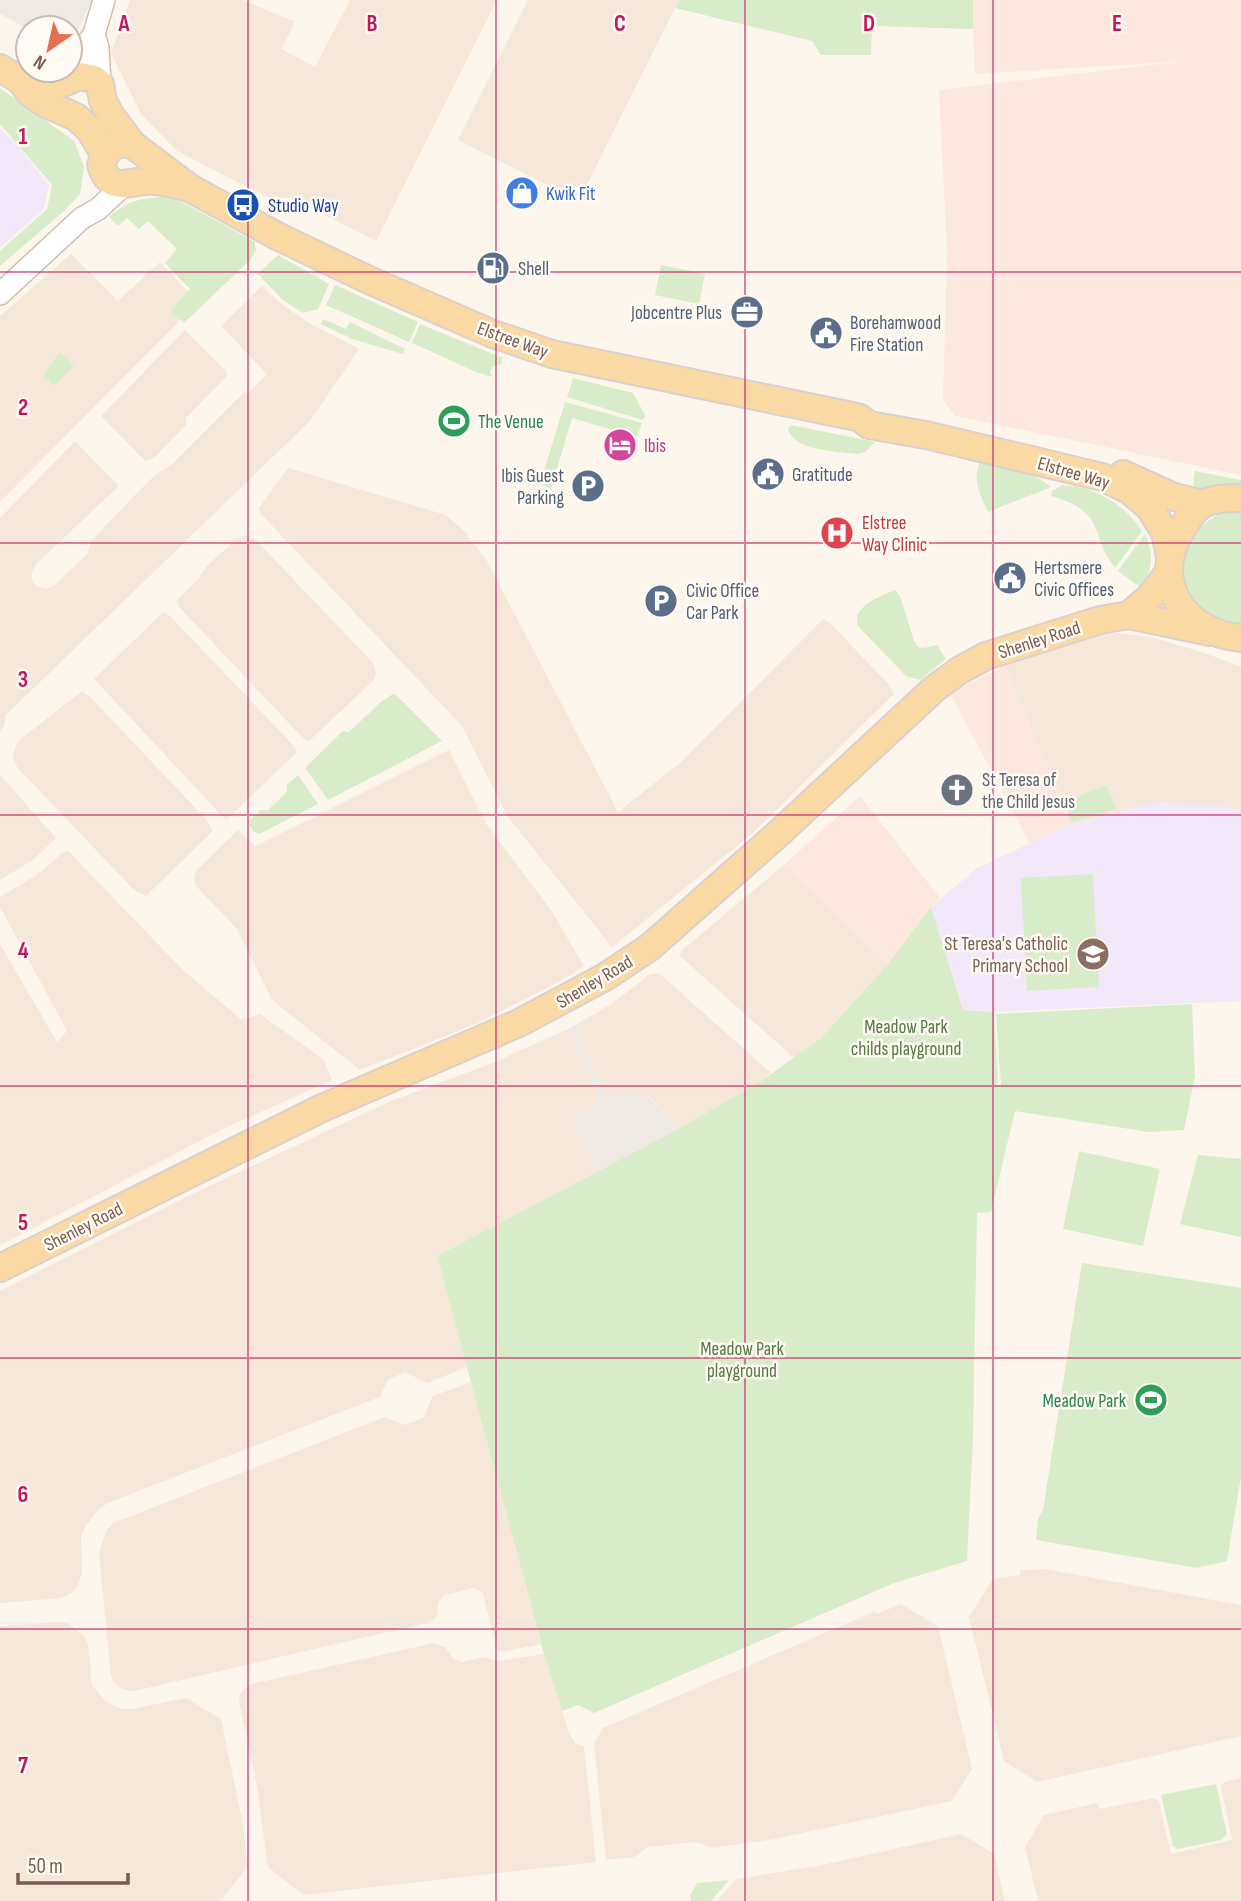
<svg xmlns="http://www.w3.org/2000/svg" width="1241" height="1901" viewBox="0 0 1241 1901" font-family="'Sofia Sans Condensed',sans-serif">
<rect width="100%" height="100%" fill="#fdf6ec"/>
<g fill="#f5e8da">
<path d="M130 0H243L295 22 281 49 315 67 350 0H497L376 241 291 198 267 197 177 151 141 114 111 53Z"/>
<path d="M528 0H679L579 201 458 140Z"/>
<path d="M71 254 118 301 160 262 198 302 0 502V316Z"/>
<path d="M262 286 279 302 309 323 359 349 310 421 6 715 4 726 0 733V518L75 441 119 486 36 564 31 576 34 583 38 587 46 589 54 586 87 554 92 540 132 498 156 474 172 464 244 392 248 393 267 374 221 326Z"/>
<path d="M185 330 225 370 227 376 186 418V425L154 458 145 461 101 416Z"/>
<path d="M288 468 446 515 465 532 487 561 618 812 681 762 823 619 830 623 890 686 894 694 752 834 612 947 508 817 462 726 261 514 259 508Z"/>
<path d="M248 535 255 539 374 664 376 674 373 681 309 741 302 737 180 608 176 601 197 580 207 566 237 538Z"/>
<path d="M163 612 170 616 293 745 297 752 226 820 94 679Z"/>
<path d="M1118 633 1151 637 1205 653 1241 667V811L1221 806 1157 802 1071 824 1005 666 1036 651 1095 635Z"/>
<path d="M82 691 92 699 206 819 213 831 146 896 134 890 17 767 13 757 17 742Z"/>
<path d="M449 750 487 825 551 910 584 966 568 977 478 1023 360 1070 272 1000 237 929 196 886 194 879 196 871 238 830 255 846Z"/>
<path d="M0 775 56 838 33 860 0 880Z"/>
<path d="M68 851 182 969 242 1020 260 1014 323 1059 332 1080 225 1128 0 1245V944L57 1042 67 1031 0 907V897L38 874 62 853Z"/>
<path d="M784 865 888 964 820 1039 794 1058 680 956 681 951Z"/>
<path d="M659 973 771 1073 760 1082 678 1129 674 1122 651 1098 641 1103 607 1100 577 1024 613 1003 650 974Z"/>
<path d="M568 1029 599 1097 595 1105 570 1119 596 1172 437 1256 467 1367 427 1383 405 1372 388 1380 380 1397 108 1503 99 1509 84 1528 81 1538 82 1574 75 1590 68 1595 60 1598 0 1603V1291L186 1197 391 1101 495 1062Z"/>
<path d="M471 1382 541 1644 502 1652 497 1650 483 1593 474 1588 444 1595 438 1602 437 1616 431 1622 134 1691 124 1690 113 1682 111 1676 99 1553 106 1531 113 1523 385 1417 404 1425 423 1418 433 1396Z"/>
<path d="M1045 1569 1241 1605V1736L1037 1782 1004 1761 969 1617 993 1579 1020 1575V1570Z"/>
<path d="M901 1604 938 1626 972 1769 952 1801 774 1839 713 1848 696 1842 648 1847 634 1857 606 1860 594 1744 603 1728 876 1611 877 1614Z"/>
<path d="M57 1622 67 1623 84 1635 88 1645 92 1685 106 1702 122 1709H132L186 1698 221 1719 242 1819 248 1867 220 1901H0V1626Z"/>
<path d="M434 1643 445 1647 454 1659 462 1662 483 1657 498 1661 544 1654 569 1733 576 1744 584 1746 596 1862 303 1895 268 1867 257 1787 239 1701 240 1694 245 1688 252 1684Z"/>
<path d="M1241 1778V1901H1038L1025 1847 1044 1815 1097 1803 1100 1809 1154 1798 1159 1802 1171 1854 1232 1840 1221 1787 1224 1782Z"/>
<path d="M961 1834 994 1854 1005 1901H717L736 1879 822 1865Z"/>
</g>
<g fill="#fde8e0">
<path d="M972 0H1241V475L955 416 943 400 947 251 939 90 1185 61 975 74Z"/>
<path d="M1005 666 1071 824 1030 844 950 693Z"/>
<path d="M860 796 940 898 931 907 888 964 784 865Z"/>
</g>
<g fill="#efe9e4">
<path d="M0 0H92L70 46V28L28 29 0 14Z"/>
<path d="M577 1024 607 1099 633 1088 641 1103 650 1098 674 1122 678 1129 596 1172 570 1118 595 1105 599 1097 568 1029Z"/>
</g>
<g fill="#f3e8fa">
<path d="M0 129 16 144 49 185 44 209 0 248Z"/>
<path d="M1156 802 1221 806 1241 811V1001L994 1012 963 1010 931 907 977 868 1071 824Z"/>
</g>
<g fill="#d8ecc9">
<path d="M679 0H973V29L872 26 871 55H821L812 41 675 8Z"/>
<path d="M0 88 74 141 84 167 80 194 65 210 0 266V251L47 209 52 185 0 124Z"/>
<path d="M162 197 182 202 255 242 256 250 250 260 184 323 171 310 190 289 165 263 177 249 148 221 139 229 127 218 118 226 109 217C125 202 140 198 162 197Z"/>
<path d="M278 255 329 284 318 309 303 313 283 300 258 274Z"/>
<path d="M661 265 705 274 699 304 655 295Z"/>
<path d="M335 285 418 322 409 342 326 305Z"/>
<path d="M323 319 346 329 350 322 405 349 403 354 352 339 321 324Z"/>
<path d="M420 324 503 358 501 364 492 367 490 372 492 377 476 372 412 343Z"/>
<path d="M60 352 74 366 54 386 43 375Z"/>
<path d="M573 378 633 393 646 417H644L643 420 567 397Z"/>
<path d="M565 402 642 423 637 437 572 418 551 489 540 484Z"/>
<path d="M791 425 875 442 865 452 856 454C836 451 792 451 788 428Z"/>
<path d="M980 462C1004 468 1033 470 1051 487L988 512C981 496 971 479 980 462Z"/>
<path d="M1195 471 1241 480V484L1197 492 1193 485Z"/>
<path d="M1062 485C1096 487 1123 503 1142 531L1115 568C1087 530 1108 513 1051 496L1052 491Z"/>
<path d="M1241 510V624L1220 622 1198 607 1183 585 1180 559 1194 531 1218 514Z"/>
<path d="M1145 534C1154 555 1153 569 1141 588L1118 571Z"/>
<path d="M895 590 900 596 914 641 918 647 925 648 937 645 946 659 920 680 906 676 858 626C851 606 881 596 895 590Z"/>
<path d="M393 694 396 695 442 741 328 800 305 768 343 731 349 732 381 702Z"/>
<path d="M298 775 318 804 259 834 253 831 248 822 261 810H268L287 792V785Z"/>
<path d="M1107 785 1116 809 1072 822 1064 802Z"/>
<path d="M1093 874 1099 987 1027 991 1021 878Z"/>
<path d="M931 907 963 1010 994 1012 998 1086 1001 1085 996 1014 1192 1004 1195 1077 1184 1130 1149 1132 1015 1111 991 1212 977 1213 973 1438 967 1561 894 1583 594 1713 578 1705 562 1711 544 1654 437 1256 678 1129 760 1082 820 1039 888 964Z"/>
<path d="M1079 1151 1160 1169 1143 1246 1063 1229Z"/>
<path d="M1198 1155 1241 1159V1237L1180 1224Z"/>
<path d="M1082 1263 1241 1288V1477L1227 1561 1197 1568 1036 1540 1038 1519 1043 1510Z"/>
<path d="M1216 1784 1227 1834 1221 1840 1178 1849 1173 1846 1161 1795Z"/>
<path d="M729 1880 711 1901H691L690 1896 697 1883Z"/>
</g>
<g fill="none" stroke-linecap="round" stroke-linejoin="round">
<defs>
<g id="minor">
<path d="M94 34 98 48 100 84"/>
<path d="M72 78 86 45 94 34 104 0"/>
<path d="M0 294 82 218 98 209 124 185"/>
</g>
<g id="major">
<path d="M0 68 20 80 30 93 46 104 76 117 90 130 104 154"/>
<path d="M20 80 54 85 66 82 79 76 94 79 100 84 103 101 111 116 133 145 190 188 277 236 371 281 493 334 552 354 852 416 860 418 869 425 926 435 1102 477 1129 490 1149 507 1165 532 1170 556"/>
<path d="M133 145 119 143 106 152 101 165C110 193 126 182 147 181 159 180 173 184 185 187"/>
<path d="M1123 474 1174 497 1203 504"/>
<path d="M1241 498C1229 498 1214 498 1203 504 1195 509 1187 520 1182 529 1149 580 1183 633 1241 638"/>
<path d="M1129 615 1150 597 1169 572"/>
<path d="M0 1268 322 1108 519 1023 605 977 650 947 779 833 934 689 960 670 986 656 1100 620 1129 615 1210 632"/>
</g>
</defs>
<use href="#minor" stroke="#d1beb0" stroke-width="24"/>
<use href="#major" stroke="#dad1cd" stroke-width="30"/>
<use href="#minor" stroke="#fff" stroke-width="21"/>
<use href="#major" stroke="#fbd9a5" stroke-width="26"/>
</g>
<path fill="none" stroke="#c2185b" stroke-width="2" stroke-opacity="0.55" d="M248 0V1901M496 0V1901M745 0V1901M993 0V1901M0 272H1241M0 543H1241M0 815H1241M0 1086H1241M0 1358H1241M0 1629H1241"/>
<defs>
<symbol id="shop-disc" viewBox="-11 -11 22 22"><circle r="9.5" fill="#3f7fe0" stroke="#fffaf3"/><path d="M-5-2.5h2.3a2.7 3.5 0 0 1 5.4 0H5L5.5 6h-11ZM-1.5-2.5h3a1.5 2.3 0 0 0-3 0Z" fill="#fff"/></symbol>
<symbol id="bus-disc" viewBox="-11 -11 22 22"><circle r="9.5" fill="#1a4fb4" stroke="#fffaf3"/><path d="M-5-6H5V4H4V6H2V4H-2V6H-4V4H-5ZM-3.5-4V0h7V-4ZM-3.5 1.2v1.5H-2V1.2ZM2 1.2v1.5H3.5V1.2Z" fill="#fff"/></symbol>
<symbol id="fuel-disc" viewBox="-11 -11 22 22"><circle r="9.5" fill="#5c6f8a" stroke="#fffaf3"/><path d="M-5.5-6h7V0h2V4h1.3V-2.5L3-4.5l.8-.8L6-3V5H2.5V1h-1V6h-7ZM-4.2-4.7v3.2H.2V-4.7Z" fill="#fff"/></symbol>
<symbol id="office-disc" viewBox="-11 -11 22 22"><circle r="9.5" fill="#5c6f8a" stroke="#fffaf3"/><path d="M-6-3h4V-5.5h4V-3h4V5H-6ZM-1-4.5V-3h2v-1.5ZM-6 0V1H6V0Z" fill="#fff"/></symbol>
<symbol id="civic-disc" viewBox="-11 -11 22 22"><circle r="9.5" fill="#5c6f8a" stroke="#fffaf3"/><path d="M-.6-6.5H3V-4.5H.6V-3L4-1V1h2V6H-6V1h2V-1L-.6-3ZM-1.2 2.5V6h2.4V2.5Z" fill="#fff"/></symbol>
<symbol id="stadium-disc" viewBox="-11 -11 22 22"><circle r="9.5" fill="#2e9e5b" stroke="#fffaf3"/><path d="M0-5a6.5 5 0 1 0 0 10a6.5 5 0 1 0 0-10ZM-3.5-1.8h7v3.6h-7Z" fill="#fff"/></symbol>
<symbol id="hotel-disc" viewBox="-11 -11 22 22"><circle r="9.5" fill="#d1479c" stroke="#fffaf3"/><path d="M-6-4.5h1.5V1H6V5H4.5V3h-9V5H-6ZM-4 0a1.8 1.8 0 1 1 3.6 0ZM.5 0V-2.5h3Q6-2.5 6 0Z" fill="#fff"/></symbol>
<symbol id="parking-disc" viewBox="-11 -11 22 22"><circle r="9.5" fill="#5c6f8a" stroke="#fffaf3"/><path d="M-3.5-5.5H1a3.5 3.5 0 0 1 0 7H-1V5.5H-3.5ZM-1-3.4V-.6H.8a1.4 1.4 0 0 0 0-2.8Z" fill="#fff"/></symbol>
<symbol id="hospital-disc" viewBox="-11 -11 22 22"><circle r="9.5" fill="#e0444e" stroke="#fffaf3"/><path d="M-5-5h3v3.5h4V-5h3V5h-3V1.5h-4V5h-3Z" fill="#fff"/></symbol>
<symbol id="church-disc" viewBox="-11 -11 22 22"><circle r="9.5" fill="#6b7280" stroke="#fffaf3"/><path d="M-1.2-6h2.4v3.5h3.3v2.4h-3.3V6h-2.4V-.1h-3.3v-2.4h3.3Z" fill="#fff"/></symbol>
<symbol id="school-disc" viewBox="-11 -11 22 22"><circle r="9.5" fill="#8d6e63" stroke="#fffaf3"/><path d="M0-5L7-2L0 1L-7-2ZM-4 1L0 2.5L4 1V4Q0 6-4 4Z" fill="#fff"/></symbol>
</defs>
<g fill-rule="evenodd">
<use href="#shop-disc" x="503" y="174" width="38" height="38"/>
<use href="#bus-disc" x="224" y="186" width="38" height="38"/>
<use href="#fuel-disc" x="474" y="249" width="38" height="38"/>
<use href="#office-disc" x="728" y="293" width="38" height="38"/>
<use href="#civic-disc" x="807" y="314" width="38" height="38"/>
<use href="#stadium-disc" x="435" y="402" width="38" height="38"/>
<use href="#hotel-disc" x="601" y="426" width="38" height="38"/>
<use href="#civic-disc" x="749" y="455" width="38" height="38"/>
<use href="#parking-disc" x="569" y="467" width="38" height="38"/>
<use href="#hospital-disc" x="818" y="514" width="38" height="38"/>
<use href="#civic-disc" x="991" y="559" width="38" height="38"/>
<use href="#parking-disc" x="642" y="582" width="38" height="38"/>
<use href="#church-disc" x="938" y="771" width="38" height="38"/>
<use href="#school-disc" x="1074" y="935" width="38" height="38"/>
<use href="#stadium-disc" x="1132" y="1381" width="38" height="38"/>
</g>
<g text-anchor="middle" stroke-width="5" stroke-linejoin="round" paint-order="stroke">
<g font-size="19" fill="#366cbe" stroke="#fffaf3" text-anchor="start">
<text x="546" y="200">Kwik Fit</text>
</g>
<g font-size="19" fill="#164399" stroke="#fffaf3" text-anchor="start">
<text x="268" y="212">Studio Way</text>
</g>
<g font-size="19" fill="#4e5e75" stroke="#fffaf3" text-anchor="start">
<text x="518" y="275">Shell</text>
<text x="722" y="319" text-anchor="end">Jobcentre Plus</text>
<text x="850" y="329">Borehamwood<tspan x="850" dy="22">Fire Station</tspan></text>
<text x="792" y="481">Gratitude</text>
<text x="564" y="482" text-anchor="end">Ibis Guest<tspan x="564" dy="22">Parking</tspan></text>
<text x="1034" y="574">Hertsmere<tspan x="1034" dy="22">Civic Offices</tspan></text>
<text x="686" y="597">Civic Office<tspan x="686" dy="22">Car Park</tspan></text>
</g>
<g font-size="19" fill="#7a5c4d" stroke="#fffaf3">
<text transform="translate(513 339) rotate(20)" y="7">Elstree Way</text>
<text transform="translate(1074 472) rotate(16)" y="7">Elstree Way</text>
<text transform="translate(1039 639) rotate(-18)" y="7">Shenley Road</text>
<text transform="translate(594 981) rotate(-31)" y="7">Shenley Road</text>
<text transform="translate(83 1226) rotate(-27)" y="7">Shenley Road</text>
</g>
<g font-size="19" fill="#27864d" stroke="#fffaf3" text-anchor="start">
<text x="478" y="428">The Venue</text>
<text x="1126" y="1407" text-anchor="end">Meadow Park</text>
</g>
<g font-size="19" fill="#b23c85" stroke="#fffaf3" text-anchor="start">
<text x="644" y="452">Ibis</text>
</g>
<g font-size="19" fill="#be3a42" stroke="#fffaf3" text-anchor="start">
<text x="862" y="529">Elstree<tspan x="862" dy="22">Way Clinic</tspan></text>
</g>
<g font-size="19" fill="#5b616d" stroke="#fffaf3" text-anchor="start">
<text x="982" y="786">St Teresa of<tspan x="982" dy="22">the Child Jesus</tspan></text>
</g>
<g font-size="19" fill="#785e54" stroke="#fffaf3" text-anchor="end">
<text x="1068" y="950">St Teresa's Catholic<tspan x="1068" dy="22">Primary School</tspan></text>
</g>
<g font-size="19" fill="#537a41" stroke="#fffaf3">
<text x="906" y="1033">Meadow Park<tspan x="906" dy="22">childs playground</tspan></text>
<text x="742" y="1355">Meadow Park<tspan x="742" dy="22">playground</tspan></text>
</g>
</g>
<g font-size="23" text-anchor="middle" font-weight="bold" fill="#c2185b" stroke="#fffaf3" stroke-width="5" stroke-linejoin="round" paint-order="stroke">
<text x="124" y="31">A</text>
<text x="372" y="31">B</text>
<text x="620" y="31">C</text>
<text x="869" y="31">D</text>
<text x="1117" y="31">E</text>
<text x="23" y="144">1</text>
<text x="23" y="415">2</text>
<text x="23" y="687">3</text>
<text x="23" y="958">4</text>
<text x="23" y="1230">5</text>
<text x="23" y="1502">6</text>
<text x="23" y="1773">7</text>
</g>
<g transform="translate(49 49) rotate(214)"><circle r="33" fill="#fffaf3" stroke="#cabbb1" stroke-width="2"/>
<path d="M0-5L12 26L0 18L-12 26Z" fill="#e76f51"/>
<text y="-10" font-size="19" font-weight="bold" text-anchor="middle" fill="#7a5c4d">N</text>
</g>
<path d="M18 1873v10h110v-10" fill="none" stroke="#7a5c4d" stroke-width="3.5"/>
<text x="28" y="1873" font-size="21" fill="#7a5c4d" stroke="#fffaf3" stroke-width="5" paint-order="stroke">50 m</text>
</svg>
